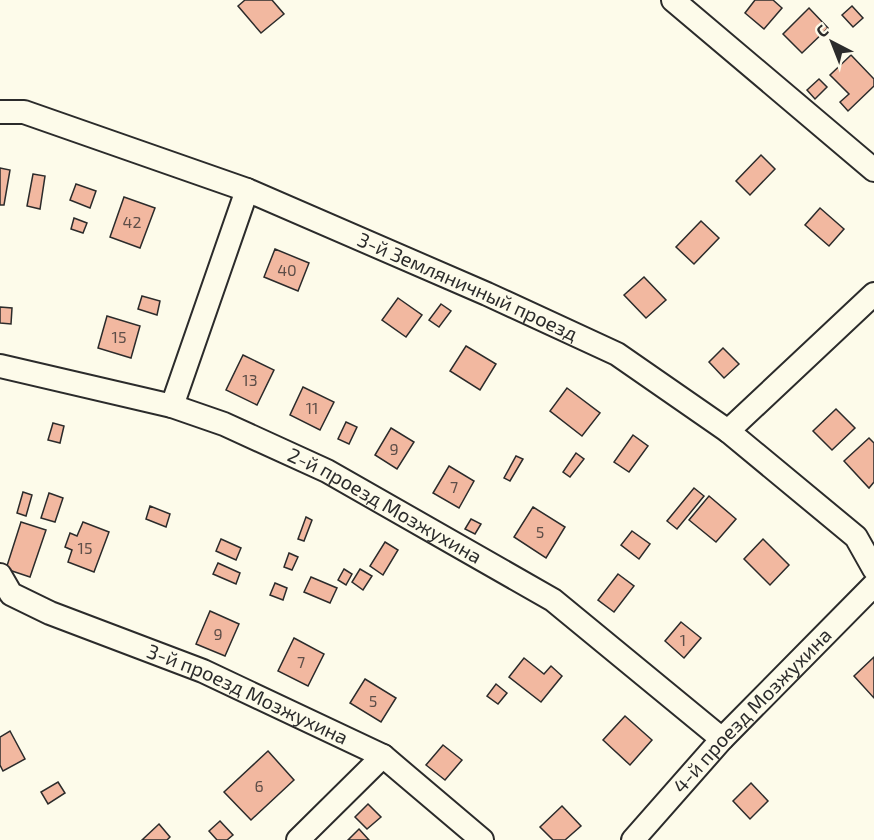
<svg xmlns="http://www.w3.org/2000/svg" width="874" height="840" viewBox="0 0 874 840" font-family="'Exo 2',sans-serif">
<rect width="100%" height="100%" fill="#fdfbea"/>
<g fill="#f2b8a0" stroke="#2b2b2b" stroke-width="1.5">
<path d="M245 0H272L284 14 261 33 238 6Z"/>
<path d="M755 0H773L782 8 764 29 745 13Z"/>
<path d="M852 6 863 18 853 27 842 15Z"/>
<path d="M809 8 828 28 802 53 783 34Z"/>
<path d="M851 55 874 79V86L848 111 840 102 849 94 830 75Z"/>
<path d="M819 79 827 87 815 99 807 90Z"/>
<path d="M761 155 775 169 750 195 736 181Z"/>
<path d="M0 168 10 170 4 205H0Z"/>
<path d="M33 174 45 176 40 209 27 206Z"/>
<path d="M76 184 96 191 90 208 70 200Z"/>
<path d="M124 197 155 208 140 248 110 237Z"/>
<path d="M820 208 844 229 829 246 805 225Z"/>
<path d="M74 218 87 223 83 233 71 229Z"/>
<path d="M701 221 719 238 694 264 676 247Z"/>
<path d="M275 249 309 263 298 291 264 277Z"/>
<path d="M644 277 666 300 646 318 624 295Z"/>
<path d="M142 296 160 301 157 315 138 309Z"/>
<path d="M398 298 422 315 406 337 382 320Z"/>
<path d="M441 304 451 311 439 327 429 320Z"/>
<path d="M0 307 12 308 11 324 0 323Z"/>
<path d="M107 316 140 326 131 358 98 348Z"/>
<path d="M466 346 496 364 480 390 450 371Z"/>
<path d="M723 348 739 364 724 378 709 362Z"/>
<path d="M243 355 274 370 257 405 226 390Z"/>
<path d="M303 387 334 402 320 430 290 415Z"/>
<path d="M567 388 600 413 582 436 550 411Z"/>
<path d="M836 409 855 428 832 450 813 431Z"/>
<path d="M346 422 357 427 349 444 338 439Z"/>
<path d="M53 423 64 426 60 443 48 440Z"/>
<path d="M391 428 414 442 397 469 375 455Z"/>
<path d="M633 435 648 446 629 472 614 462Z"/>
<path d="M869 438 874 443V482L869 488 844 461Z"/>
<path d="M576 453 584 459 570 477 563 472Z"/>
<path d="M516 456 523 459 510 481 504 478Z"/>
<path d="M449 466 474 481 459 508 433 493Z"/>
<path d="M694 488 704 496 677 529 667 521Z"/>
<path d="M23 492 32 495 26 516 17 513Z"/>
<path d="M49 493 63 498 55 522 41 518Z"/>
<path d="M709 496 736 519 716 542 689 520Z"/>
<path d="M150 506 170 514 166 527 146 519Z"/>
<path d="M533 507 565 527 546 558 514 537Z"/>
<path d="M306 517 312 520 304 541 298 539Z"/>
<path d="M471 519 481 524 475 534 465 529Z"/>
<path d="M21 522 46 530 30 577 6 569Z"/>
<path d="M83 522 109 532 94 572 68 562 72 550 65 547 70 533 77 536Z"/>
<path d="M632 531 650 544 639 559 621 545Z"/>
<path d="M221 539 241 548 236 560 216 551Z"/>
<path d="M763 539 789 565 770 585 744 559Z"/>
<path d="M385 542 398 550 383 575 370 566Z"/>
<path d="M289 553 298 557 292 570 284 567Z"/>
<path d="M218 563 240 573 236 584 213 574Z"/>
<path d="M344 569 352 574 346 585 338 580Z"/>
<path d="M360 569 372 576 363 590 352 582Z"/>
<path d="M618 574 634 586 614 612 598 600Z"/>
<path d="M311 577 337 588 330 603 304 592Z"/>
<path d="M275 583 287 588 283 600 270 595Z"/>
<path d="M210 611 239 624 225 656 196 644Z"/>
<path d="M681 622 701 638 684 658 665 641Z"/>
<path d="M294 638 324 654 308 686 278 671Z"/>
<path d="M874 657V698L854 676Z"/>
<path d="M524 658 544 674 551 666 562 676 541 702 509 677Z"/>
<path d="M365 679 396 698 381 722 350 703Z"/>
<path d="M496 684 507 693 498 704 487 696Z"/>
<path d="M625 716 652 740 630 765 603 740Z"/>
<path d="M10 731 25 759 3 771 0 765V737Z"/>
<path d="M443 745 462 760 445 780 426 765Z"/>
<path d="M268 751 294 780 251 820 224 792Z"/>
<path d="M58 782 65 793 48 804 41 792Z"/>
<path d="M751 783 768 801 750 819 733 801Z"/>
<path d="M368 804 381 817 367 829 355 817Z"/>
<path d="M562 806 581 826 565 840H553L540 827Z"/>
<path d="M220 821 233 835 227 840H217L209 831Z"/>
<path d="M159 824 170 837 167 840H142Z"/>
<path d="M359 829 369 840H348Z"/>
</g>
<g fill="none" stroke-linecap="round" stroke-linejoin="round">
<defs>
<g id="minor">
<path d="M673 0 874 170"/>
<path id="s1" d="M0 112H24L247 190 487 294 617 354 728 431 856 537 874 569"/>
<path id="s2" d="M0 366 172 406 224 424 327 471 553 600 722 739"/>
<path d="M172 406 247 190"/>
<path d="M728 431 874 294"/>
<path id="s3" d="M0 575 11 594 50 613 203 671 383 756 482 840"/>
<path d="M298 840 383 756"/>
<path id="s4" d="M633 840 722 739 874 585"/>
</g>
</defs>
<use href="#minor" stroke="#2b2b2b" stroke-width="26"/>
<use href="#minor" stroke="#fdfbea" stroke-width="22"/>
</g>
<g text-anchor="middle" stroke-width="4.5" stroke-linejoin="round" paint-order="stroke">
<g font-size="16" fill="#5d4e48">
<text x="132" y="228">42</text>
<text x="287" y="276">40</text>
<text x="119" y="343">15</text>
<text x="250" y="386">13</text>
<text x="312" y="414">11</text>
<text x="394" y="455">9</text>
<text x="454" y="493">7</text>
<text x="540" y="538">5</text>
<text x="85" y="554">15</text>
<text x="218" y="640">9</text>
<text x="683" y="646">1</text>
<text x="301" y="668">7</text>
<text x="373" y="707">5</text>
<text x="259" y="792">6</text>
</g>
<g font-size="20" fill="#2b2b2b" stroke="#fdfbea">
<text dy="7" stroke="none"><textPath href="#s1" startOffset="501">3-й Земляничный проезд</textPath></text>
<text dy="7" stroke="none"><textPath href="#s2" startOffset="412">2-й проезд Мозжухина</textPath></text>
<text dy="7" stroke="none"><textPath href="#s3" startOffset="279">3-й проезд Мозжухина</textPath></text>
<text dy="7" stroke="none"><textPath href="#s4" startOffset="176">4-й проезд Мозжухина</textPath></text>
</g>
</g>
<g transform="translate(832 42) rotate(318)" stroke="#fdfbea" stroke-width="4.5" paint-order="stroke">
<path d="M0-4.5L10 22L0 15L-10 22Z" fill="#2b2b2b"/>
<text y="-9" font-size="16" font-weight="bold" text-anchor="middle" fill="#2b2b2b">С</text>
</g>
</svg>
